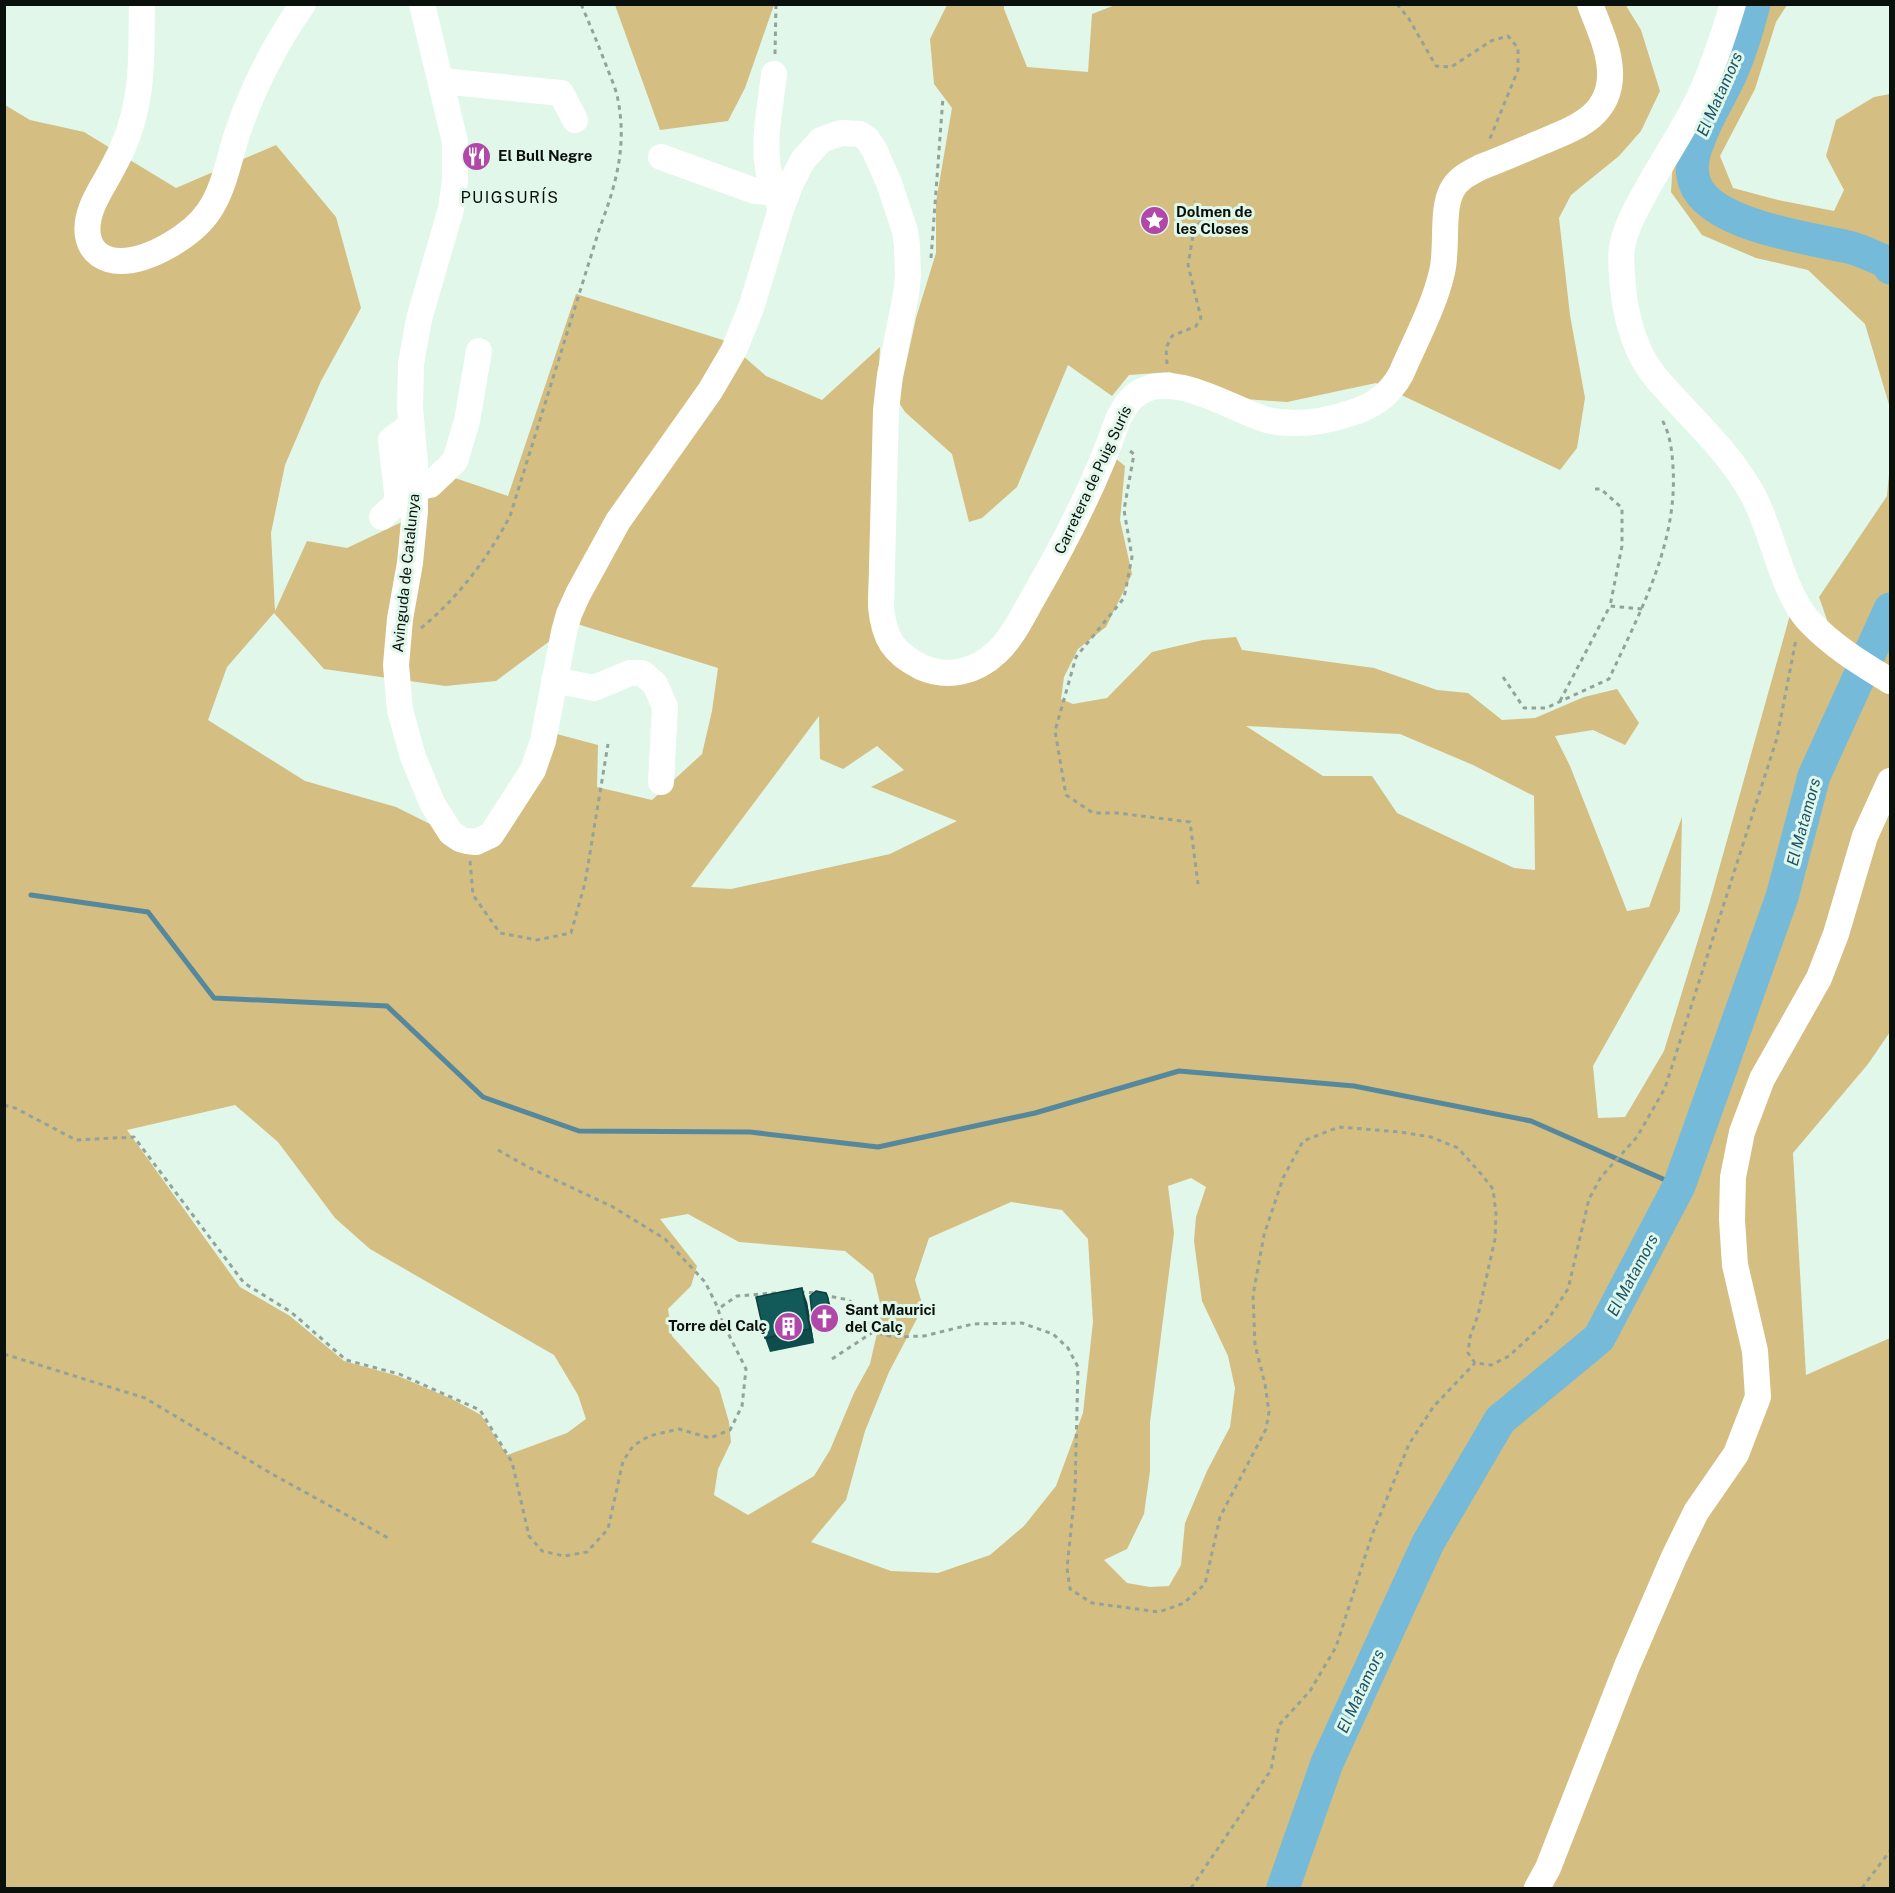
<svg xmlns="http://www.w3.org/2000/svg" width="1895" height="1893" viewBox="0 0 1895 1893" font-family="'Public Sans',sans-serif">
<rect width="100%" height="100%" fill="#e1f7ea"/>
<g fill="#d4be81" fill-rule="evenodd">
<path d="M1182 4 1183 6 1189 4H1625L1641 30 1660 91 1641 131 1619 156 1571 195 1559 218 1570 315 1585 398 1577 448 1560 470 1376 383 1287 402 1231 398 1170 372 1129 375 1112 396 1068 365 1017 487 982 518 969 522 952 454 905 412 898 401 916 318 936 253V202L952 108 934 84 930 39 947 5H1004V9L1027 67 1088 72 1092 14 1115 5Z"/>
<path d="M615 5H774L745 88 728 121 660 130Z"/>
<path d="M1740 5H1787L1776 22 1755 89 1720 156 1733 188 1778 200 1834 211 1844 190 1826 156 1836 120 1874 97 1890 94V408L1865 324 1808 270 1756 258 1702 235 1671 192 1673 161Z"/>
<path d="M5 105 30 120 84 132 176 188 276 145 336 217 361 308 321 381 285 465 271 533 275 611 307 541 347 548 404 521 452 477 508 496 576 294 726 341 766 376 822 400 880 347 868 601 878 645 914 671 1009 650 1115 458 1125 466 1120 520 1132 574 1106 627 1078 649 1064 677 1061 699 1073 704 1107 698 1152 652 1203 640 1236 637 1242 650 1374 668 1437 690 1468 693 1502 720 1535 718 1584 697 1617 689 1639 723 1625 745 1593 730 1555 736 1570 766 1627 911 1649 907 1682 817 1680 911 1593 1066 1598 1118 1625 1117 1664 1051 1710 901 1790 615 1833 637 1819 597 1887 496 1890 463V1032L1868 1064 1793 1153 1806 1375 1890 1338V1888H5ZM274 613 324 669 445 686 496 681 574 623 718 668 712 711 702 754 652 800 597 787 598 745 553 733 484 851 396 807 305 781 208 720 227 667ZM819 716 820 759 843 769 877 746 904 770 871 787 957 821 890 854 731 889 691 887ZM1246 726 1400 734 1473 765 1534 796 1535 870 1514 868 1397 813 1372 776H1323ZM235 1105 278 1142 335 1218 370 1249 554 1355 578 1395 586 1419 567 1433 507 1455 481 1415 452 1399 398 1376 344 1361 290 1316 240 1287 127 1130ZM1191 1178 1206 1187 1196 1217 1194 1241 1202 1301 1228 1356 1235 1388 1230 1427 1207 1471 1185 1523 1181 1565 1169 1586 1150 1587 1127 1583 1104 1560 1127 1549 1144 1514 1150 1471V1422L1174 1233 1168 1186ZM1011 1202 1062 1210 1088 1239 1093 1322 1083 1413 1056 1486 1024 1526 990 1555 938 1573 891 1571 811 1542 846 1500 865 1431 889 1372 923 1307 915 1280 929 1238ZM688 1214 739 1242 845 1251 873 1274 882 1311 870 1364 854 1393 830 1450 814 1476 748 1515 714 1495 718 1469 731 1442 729 1422 719 1388 672 1336 668 1309 691 1286 697 1266 660 1219Z"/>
</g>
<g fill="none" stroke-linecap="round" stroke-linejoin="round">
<path stroke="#55889c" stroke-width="5" d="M31 895 148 912 214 998 387 1006 483 1097 579 1131 750 1132 878 1147 1035 1113 1179 1071 1354 1086 1531 1121 1679 1186"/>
<g stroke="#75bbd9" stroke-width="33">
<path d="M1754 4C1748 28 1741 51 1731 74 1721 96 1707 117 1699 140 1694 151 1691 164 1693 176 1700 225 1810 238 1848 247 1862 250 1874 257 1887 262L1890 268"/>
<path d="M1283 1888 1327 1763 1428 1543 1500 1420 1599 1338 1679 1186 1782 897 1814 776 1890 609"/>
</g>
<g stroke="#93a39a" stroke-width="3" stroke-dasharray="4.5 4.5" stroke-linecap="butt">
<path d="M1397 4 1409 19 1436 66 1451 67 1491 41 1508 36 1518 48V70L1489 141"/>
<path d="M775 54 776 4"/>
<path d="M931 258 943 97"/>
<path d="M1167 364 1166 348 1172 336 1196 326 1201 318 1188 265 1194 229 1203 220 1194 201"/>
<path d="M1130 451 1134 454 1124 510 1132 557 1124 598 1076 657 1055 731 1066 795 1093 813H1117L1190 822 1198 884"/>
<path d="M1595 489H1601L1622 508V546L1610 606"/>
<path d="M421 628C458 598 488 558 510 516L600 227C616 185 627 146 618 100 616 88 610 76 606 65 598 44 590 25 581 4"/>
<path d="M1503 677 1524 708H1546L1609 679C1640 612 1678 543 1673 467 1672 450 1670 433 1661 418"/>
<path d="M1560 701 1610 606 1642 609"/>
<path d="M470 861 473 895 500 933 537 940 571 933 585 883 608 744"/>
<path d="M4 1105 15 1108 76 1140 134 1137 244 1283 291 1312 346 1360 399 1374 480 1410 512 1462 529 1536 542 1551 564 1556 587 1552 608 1529 623 1461 633 1446 649 1436 679 1429 710 1438 730 1430 742 1406 746 1369 721 1319 718 1309 737 1296 787 1292"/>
<path d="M498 1150 528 1167 613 1207 665 1239 705 1282 718 1308"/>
<path d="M800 1292 817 1293"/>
<path d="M823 1295 849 1300 862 1314 873 1331"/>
<path d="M4 1354 145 1398 272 1474 390 1539"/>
<path d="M832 1359 873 1332 894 1337 924 1336 973 1324 1022 1323 1053 1334 1068 1348 1078 1367 1075 1491 1067 1568 1070 1589 1092 1603 1159 1612 1184 1603 1205 1584 1220 1517 1266 1429 1269 1412 1265 1384 1255 1345 1253 1295 1264 1235 1283 1178 1303 1141 1339 1127 1400 1132 1431 1137 1458 1148 1482 1175 1493 1189 1496 1214 1495 1239 1478 1315 1470 1337 1468 1353 1475 1363 1491 1365 1509 1356 1547 1321 1568 1289 1589 1199 1601 1177 1637 1137 1665 1088 1777 738 1796 639"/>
<path d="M1191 1888 1271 1770 1279 1725 1310 1691 1336 1647 1372 1535 1409 1444 1434 1406 1475 1363"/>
<path d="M1862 1888 1890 1851"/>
</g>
<g stroke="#fff" stroke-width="26">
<path d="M142 4C141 36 143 69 137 100 133 124 124 148 112 169 102 189 84 211 88 236 91 253 105 261 121 261 150 261 193 235 209 211 224 189 229 159 237 134 253 87 275 44 303 4"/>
<path d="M422 4 455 142V180L451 209 419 319 411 364 410 408 415 463V511L410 563 400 619 396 665 400 710 413 757 433 805 451 833 460 839 467 841 476 842 491 835 533 770 543 741 564 632 569 614 578 594 618 521 710 391 734 350 751 308 781 209 791 183 803 160 821 140 841 133 860 134 867 139 874 149 889 183 905 231 907 246 908 276 906 295 890 375 886 410 881 607C884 638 893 653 921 667 948 679 976 672 997 652 1013 637 1023 615 1034 596 1067 539 1097 481 1118 419 1123 410 1128 400 1137 394 1172 368 1232 410 1267 420 1293 426 1323 422 1348 414 1372 407 1389 396 1401 374 1415 341 1434 307 1442 272 1448 248 1441 210 1452 190 1458 178 1470 173 1481 167 1500 160 1518 152 1537 144 1572 129 1612 118 1610 71 1609 48 1598 26 1590 4"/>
<path d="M1733 4C1723 37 1712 71 1697 102 1682 132 1663 160 1647 189 1637 207 1626 226 1622 247 1620 260 1622 274 1623 288 1625 309 1631 333 1640 353 1651 376 1671 394 1688 413 1712 438 1736 464 1753 495 1772 530 1782 590 1807 619 1831 645 1860 663 1890 681"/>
<path d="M774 74C771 104 763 138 768 168 771 183 776 196 781 209"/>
<path d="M441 81 561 93 575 120"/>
<path d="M661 157 755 191 774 192"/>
<path d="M416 487 430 485 455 461 467 421 479 351"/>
<path d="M382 517 398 502 391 440 411 425"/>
<path d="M554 680 594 688 630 673H642L655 684 665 707 661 782"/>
<path d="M1537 1888 1548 1868 1627 1666 1674 1557 1696 1512 1736 1454 1758 1397 1755 1351 1735 1265 1732 1220 1733 1177 1742 1132 1762 1079 1819 978 1836 934 1865 836 1890 781"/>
</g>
</g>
<g fill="#0f4d4d">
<path d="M807 1302 814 1343 770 1352 765 1338Z"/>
<path d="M831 1307 834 1329 816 1331 813 1322Z"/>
</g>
<g fill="#0d3f3e">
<path d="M802 1288 807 1302 814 1343 810 1329Z"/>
<path d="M828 1298 831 1307 834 1329 831 1320Z"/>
</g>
<g fill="#125a59" stroke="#0d3f3e" stroke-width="1.5">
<path d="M802 1288 810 1329 765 1338 756 1297Z"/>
<path d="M816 1291 826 1293 828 1298 831 1320 813 1322 810 1296Z"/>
</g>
<defs>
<symbol id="restaurant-disc" viewBox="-11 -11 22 22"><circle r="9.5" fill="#b147a9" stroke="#e1f7ea"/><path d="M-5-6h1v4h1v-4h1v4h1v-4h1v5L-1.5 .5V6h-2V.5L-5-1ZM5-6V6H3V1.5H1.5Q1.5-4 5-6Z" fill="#fff"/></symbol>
<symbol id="sight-disc" viewBox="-11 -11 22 22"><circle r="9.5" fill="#b147a9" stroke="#e1f7ea"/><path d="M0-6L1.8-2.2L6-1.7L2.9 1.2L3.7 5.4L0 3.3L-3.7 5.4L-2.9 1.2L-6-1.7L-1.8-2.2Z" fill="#fff"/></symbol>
<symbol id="church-disc" viewBox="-11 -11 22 22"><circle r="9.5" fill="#b147a9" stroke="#e1f7ea"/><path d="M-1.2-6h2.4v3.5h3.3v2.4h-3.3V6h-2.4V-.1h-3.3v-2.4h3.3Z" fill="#fff"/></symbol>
<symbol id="building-disc" viewBox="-11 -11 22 22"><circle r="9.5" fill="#b147a9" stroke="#e1f7ea"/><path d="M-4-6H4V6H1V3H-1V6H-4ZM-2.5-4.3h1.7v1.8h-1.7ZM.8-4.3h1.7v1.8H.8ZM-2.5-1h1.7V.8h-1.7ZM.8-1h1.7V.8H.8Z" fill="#fff"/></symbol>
</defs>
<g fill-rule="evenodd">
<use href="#restaurant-disc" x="460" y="140" width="33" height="33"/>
<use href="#sight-disc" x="1138" y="204" width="33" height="33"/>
<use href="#church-disc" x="808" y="1302" width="33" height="33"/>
<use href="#building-disc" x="772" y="1310" width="33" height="33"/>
</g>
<g text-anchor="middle" stroke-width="6" stroke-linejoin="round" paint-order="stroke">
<g font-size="15" font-weight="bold" fill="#0a110d" stroke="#e1f7ea" text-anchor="start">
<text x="498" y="161">El Bull Negre</text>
<text x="1176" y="217">Dolmen de<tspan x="1176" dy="17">les Closes</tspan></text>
<text x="845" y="1315">Sant Maurici<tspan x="845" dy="17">del Calç</tspan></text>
<text x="767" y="1331" text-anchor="end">Torre del Calç</text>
</g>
<g font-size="15" fill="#0a110d" stroke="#e1f7ea">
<text transform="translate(1093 480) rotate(-65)" y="5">Carretera de Puig Surís</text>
<text transform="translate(406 573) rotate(-84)" y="5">Avinguda de Catalunya</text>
</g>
<g font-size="16" font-style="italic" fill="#1a5369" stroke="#e1f7ea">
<text transform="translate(1719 94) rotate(-66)" y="6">El Matamors</text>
<text transform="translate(1803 822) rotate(-75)" y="6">El Matamors</text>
<text transform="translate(1632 1275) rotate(-62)" y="6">El Matamors</text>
<text transform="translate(1360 1691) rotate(-65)" y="6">El Matamors</text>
</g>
<g font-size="16" letter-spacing="1.5" fill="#0a110d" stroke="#e1f7ea">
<text x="510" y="203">PUIGSURÍS</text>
</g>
</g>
<rect width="1895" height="1893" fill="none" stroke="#0a110d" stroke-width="12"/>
</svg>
